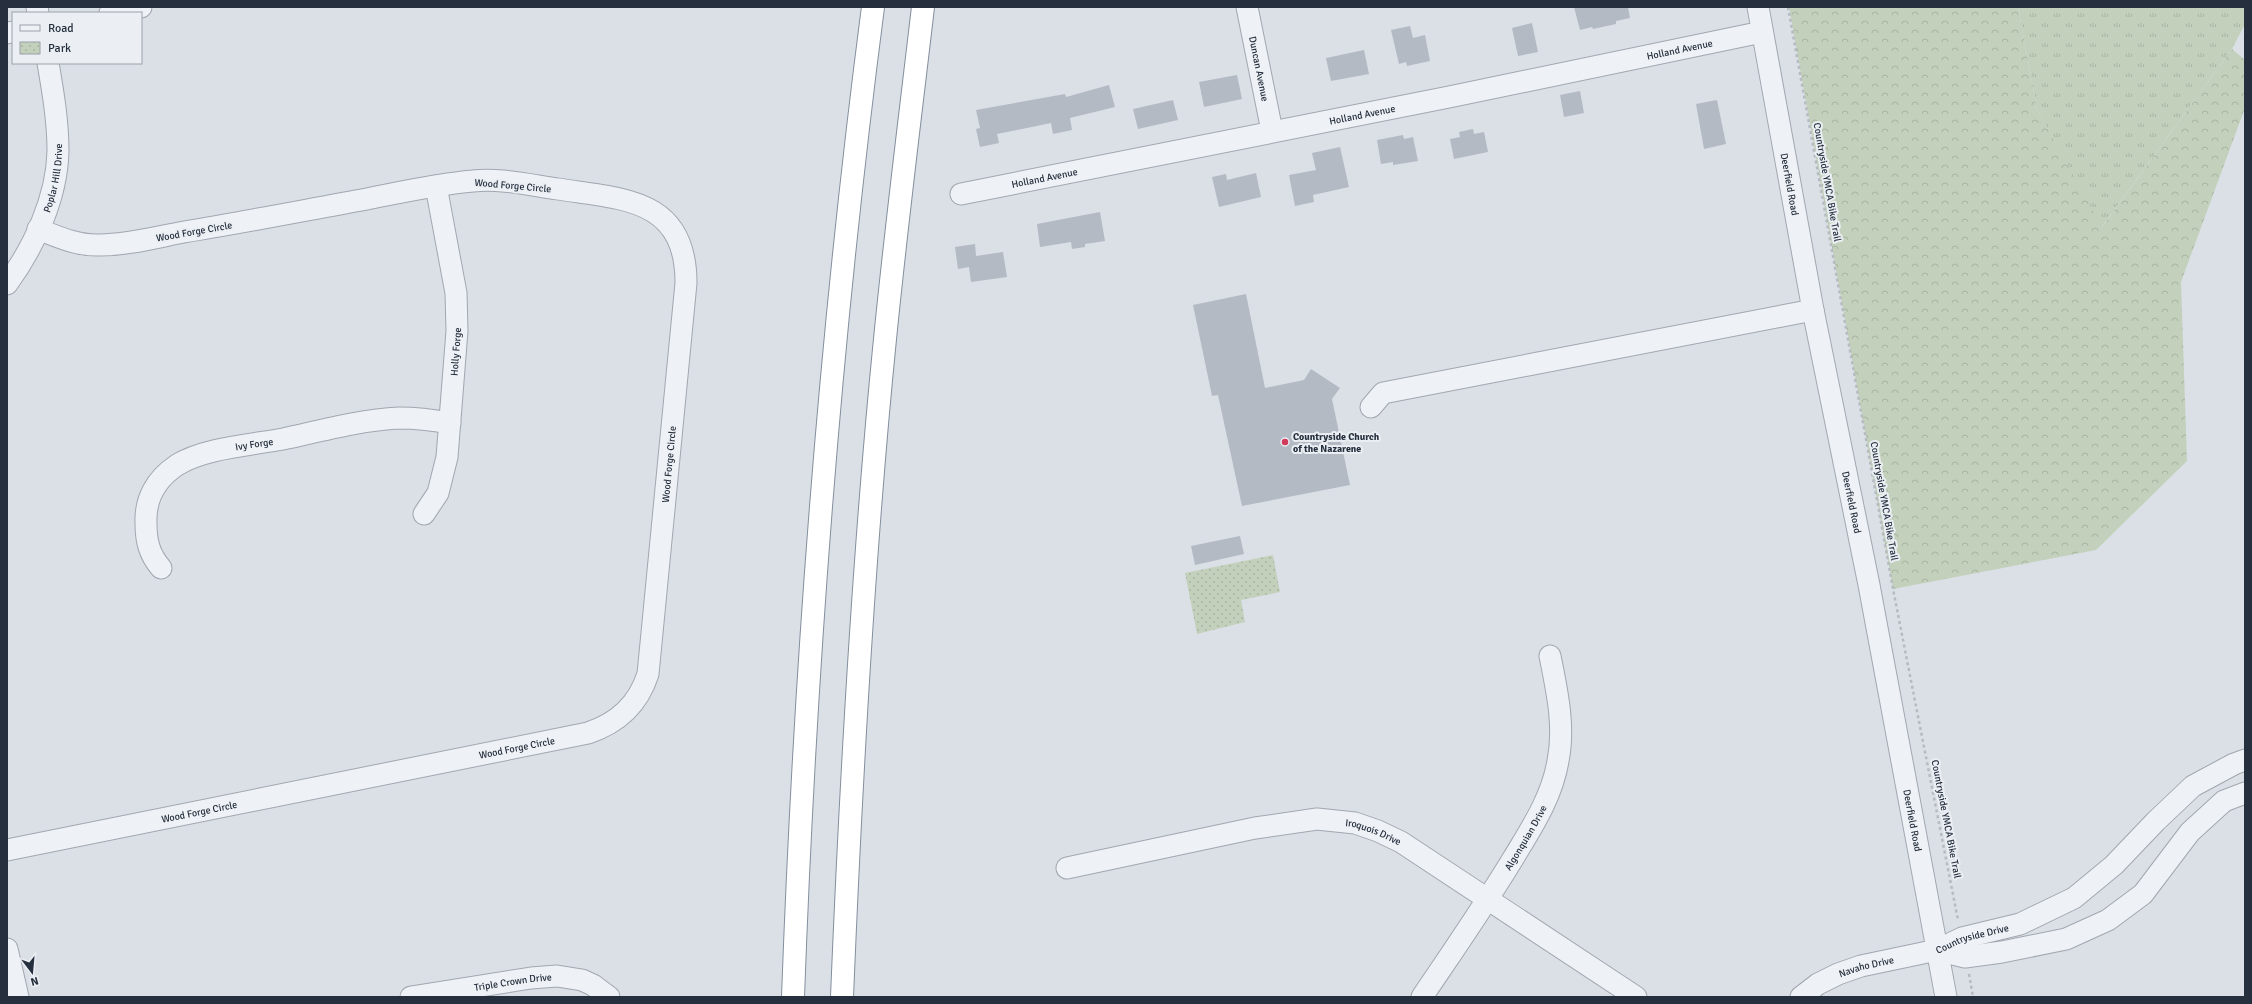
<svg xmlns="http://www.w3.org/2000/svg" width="2252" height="1004" viewBox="0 0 2252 1004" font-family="Signika,sans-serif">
<defs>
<pattern id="grass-tufts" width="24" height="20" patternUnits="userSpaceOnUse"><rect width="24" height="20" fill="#c3d1bc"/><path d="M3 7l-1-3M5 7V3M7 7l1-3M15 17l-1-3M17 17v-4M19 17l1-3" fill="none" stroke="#a7b4a2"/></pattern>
<pattern id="forest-crowns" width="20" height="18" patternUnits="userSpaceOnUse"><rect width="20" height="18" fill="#c3d1bc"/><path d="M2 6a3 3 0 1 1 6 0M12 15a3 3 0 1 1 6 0" fill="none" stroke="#a7b4a2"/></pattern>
<pattern id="park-dots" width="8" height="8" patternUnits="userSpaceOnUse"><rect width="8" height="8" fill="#c3d1bc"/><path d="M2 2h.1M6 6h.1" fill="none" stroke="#a7b4a2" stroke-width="1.8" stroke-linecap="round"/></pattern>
</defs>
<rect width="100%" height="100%" fill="#dbe0e6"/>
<path fill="url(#grass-tufts)" d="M2018 7H2245V24L2232 49 2101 228 2037 109Z"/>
<path fill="url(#forest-crowns)" d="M1789 7H2018L2037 109 2102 227 2232 49 2245 60V108L2181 282 2187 461 2096 550 1893 589Z"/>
<path fill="url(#park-dots)" d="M1273 555 1280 592 1241 600 1245 622 1197 634 1185 573Z"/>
<g fill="#b3bac3">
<path d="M1574 7H1628L1630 18 1616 21V24L1593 29 1592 27 1580 30Z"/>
<path d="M1532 23 1538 52 1518 56 1512 28Z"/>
<path d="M1410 26 1413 38 1425 35 1430 61 1407 66 1406 62 1399 64 1391 30Z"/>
<path d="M1364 50 1369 74 1331 81 1326 58Z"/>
<path d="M1237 75 1242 99 1204 107 1199 82Z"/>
<path d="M1109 85 1115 107 1070 118 1072 130 1053 134 1051 123 997 134 999 143 980 147 976 129 980 128 976 110 1065 94 1066 97Z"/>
<path d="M1580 91 1584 113 1564 117 1560 95Z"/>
<path d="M1173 100 1178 120 1138 129 1133 109Z"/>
<path d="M1717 100 1726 144 1704 149 1696 104Z"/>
<path d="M1473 129 1474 134 1484 132 1488 152 1454 159 1450 139 1460 137 1459 132Z"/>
<path d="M1403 135 1404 139 1413 137 1418 161 1393 165V162L1381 164 1377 140Z"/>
<path d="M1340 147 1349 187 1313 195 1314 202 1295 206 1289 175 1316 170 1312 153Z"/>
<path d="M1256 173 1261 197 1219 207 1212 177 1226 174 1227 180Z"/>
<path d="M1100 212 1105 241 1085 244V247L1072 249 1071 242 1040 247 1037 224Z"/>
<path d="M975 244 976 256 1003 252 1007 277 971 282 969 267 958 269 955 247Z"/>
<path d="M1246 294 1265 388 1304 380 1311 369 1340 388 1332 399 1350 485 1242 506 1218 395 1212 396 1193 305Z"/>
<path d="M1240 536 1244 554 1195 565 1191 546Z"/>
</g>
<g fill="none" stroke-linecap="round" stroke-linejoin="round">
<defs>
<g id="minor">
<path d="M37 7 38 13"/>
<path id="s1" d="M1247 7 1272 131"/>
<path id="s2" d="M1758 7 1813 310 1869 585 1946 997"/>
<path d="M110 13 141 7"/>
<path d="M7 33 13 32"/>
<path id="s3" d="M961 194 1449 97 1762 32"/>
<path id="s4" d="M7 284C34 247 57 198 58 151 58 121 53 92 48 63"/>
<path d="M1371 407 1383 393 1813 310"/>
<path id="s5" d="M424 514 438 493 447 457 457 331 456 293 436 186"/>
<path id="s6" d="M161 568C149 554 146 541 146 523 145 499 156 479 177 465 204 448 251 445 283 439 320 431 360 420 399 418 417 418 433 420 450 423"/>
<path id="s7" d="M7 850 588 733C618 723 638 705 648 674L686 283C686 198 623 199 558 189 530 185 500 178 473 181 437 184 402 192 367 199 306 210 245 222 184 232 157 237 128 245 100 245 78 246 58 237 38 229"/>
<path id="s8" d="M1067 868 1255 828 1317 819 1355 823 1378 831 1401 842 1636 997"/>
<path d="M7 949 18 997"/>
<path d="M1937 950 1965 957 2002 952 2066 939 2108 920 2143 894 2190 832 2224 801 2245 793"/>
<path id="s9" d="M411 997 531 978 557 976 582 980 593 985 609 997"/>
<path id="s10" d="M1422 997C1453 951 1485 905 1514 857 1532 827 1552 797 1558 761 1565 726 1557 691 1550 656"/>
<path id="s11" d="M1801 997 1818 984 1838 974 1861 966 1937 950 1962 938 2020 924 2074 898 2114 865 2156 821 2193 786 2234 764 2245 760"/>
</g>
<g id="highway">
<path d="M793 997C805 666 830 336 873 7"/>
<path d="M842 997C851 777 863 558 885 339 896 228 910 118 923 7"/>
</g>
</defs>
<use href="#minor" stroke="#a1a7b0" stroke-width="23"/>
<use href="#highway" stroke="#838f9d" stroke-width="24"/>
<g stroke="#b6bbc1" stroke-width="2.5" stroke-dasharray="3 3" stroke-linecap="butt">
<path d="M1788 7 1893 589 1958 920"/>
<path d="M1969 974 1973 997"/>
</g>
<use href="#minor" stroke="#eef1f5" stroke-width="21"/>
<use href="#highway" stroke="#fff" stroke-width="22"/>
</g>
<circle fill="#d13b5b" stroke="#ebeff4" stroke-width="1.5" cx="1285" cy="442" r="4"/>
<g text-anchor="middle" stroke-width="4" stroke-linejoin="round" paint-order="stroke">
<g font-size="10" fill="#252f3d" stroke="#ebeff4">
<text dy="4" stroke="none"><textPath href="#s3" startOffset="733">Holland Avenue</textPath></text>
<text dy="4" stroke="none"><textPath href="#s1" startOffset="63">Duncan Avenue</textPath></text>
<text dy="4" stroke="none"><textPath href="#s3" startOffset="409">Holland Avenue</textPath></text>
<text dy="4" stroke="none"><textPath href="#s3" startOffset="85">Holland Avenue</textPath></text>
<text dy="4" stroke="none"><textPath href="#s4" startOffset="117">Poplar Hill Drive</textPath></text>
<text transform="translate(1828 182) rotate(80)" y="4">Countryside YMCA Bike Trail</text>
<text dy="4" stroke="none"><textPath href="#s2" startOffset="180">Deerfield Road</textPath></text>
<text transform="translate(513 185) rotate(5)" y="4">Wood Forge Circle</text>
<text transform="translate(194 231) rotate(-10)" y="4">Wood Forge Circle</text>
<text dy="4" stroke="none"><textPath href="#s5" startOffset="168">Holly Forge</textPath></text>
<text dy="4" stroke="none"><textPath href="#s6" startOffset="198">Ivy Forge</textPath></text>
<text dy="4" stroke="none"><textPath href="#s7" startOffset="891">Wood Forge Circle</textPath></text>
<text transform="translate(1885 501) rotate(80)" y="4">Countryside YMCA Bike Trail</text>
<text dy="4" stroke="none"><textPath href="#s2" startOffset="504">Deerfield Road</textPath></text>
<text dy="4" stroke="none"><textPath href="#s7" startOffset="520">Wood Forge Circle</textPath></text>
<text dy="4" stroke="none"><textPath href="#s7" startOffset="196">Wood Forge Circle</textPath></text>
<text transform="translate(1947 819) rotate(79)" y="4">Countryside YMCA Bike Trail</text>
<text dy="4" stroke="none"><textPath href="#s2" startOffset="828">Deerfield Road</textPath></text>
<text dy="4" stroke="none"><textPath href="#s8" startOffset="313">Iroquois Drive</textPath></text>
<text dy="4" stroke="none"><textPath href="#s10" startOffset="190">Algonquian Drive</textPath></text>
<text dy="4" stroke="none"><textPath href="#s11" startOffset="183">Countryside Drive</textPath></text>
<text dy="4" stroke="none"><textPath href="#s11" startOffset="73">Navaho Drive</textPath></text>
<text dy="4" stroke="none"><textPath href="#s9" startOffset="103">Triple Crown Drive</textPath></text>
</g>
<g font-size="10" font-weight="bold" fill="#252f3d" stroke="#ebeff4" text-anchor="start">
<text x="1293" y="440">Countryside Church<tspan x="1293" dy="12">of the Nazarene</tspan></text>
</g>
</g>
<rect width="2252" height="1004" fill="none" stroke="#252f3d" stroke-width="16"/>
<rect x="12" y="12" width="130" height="52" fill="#ebeff4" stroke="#9ca2ab"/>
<rect x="20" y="25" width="20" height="6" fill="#eef1f5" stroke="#9ca2ab"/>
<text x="48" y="32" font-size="12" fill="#252f3d">Road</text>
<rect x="20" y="42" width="20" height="12" fill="url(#park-dots)" stroke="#9ca2ab"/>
<text x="48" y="52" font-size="12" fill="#252f3d">Park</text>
<g transform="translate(32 972) rotate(164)" stroke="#ebeff4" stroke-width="3" paint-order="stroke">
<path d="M0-3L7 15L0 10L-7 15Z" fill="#252f3d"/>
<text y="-6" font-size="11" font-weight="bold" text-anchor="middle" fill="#252f3d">N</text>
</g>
</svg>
